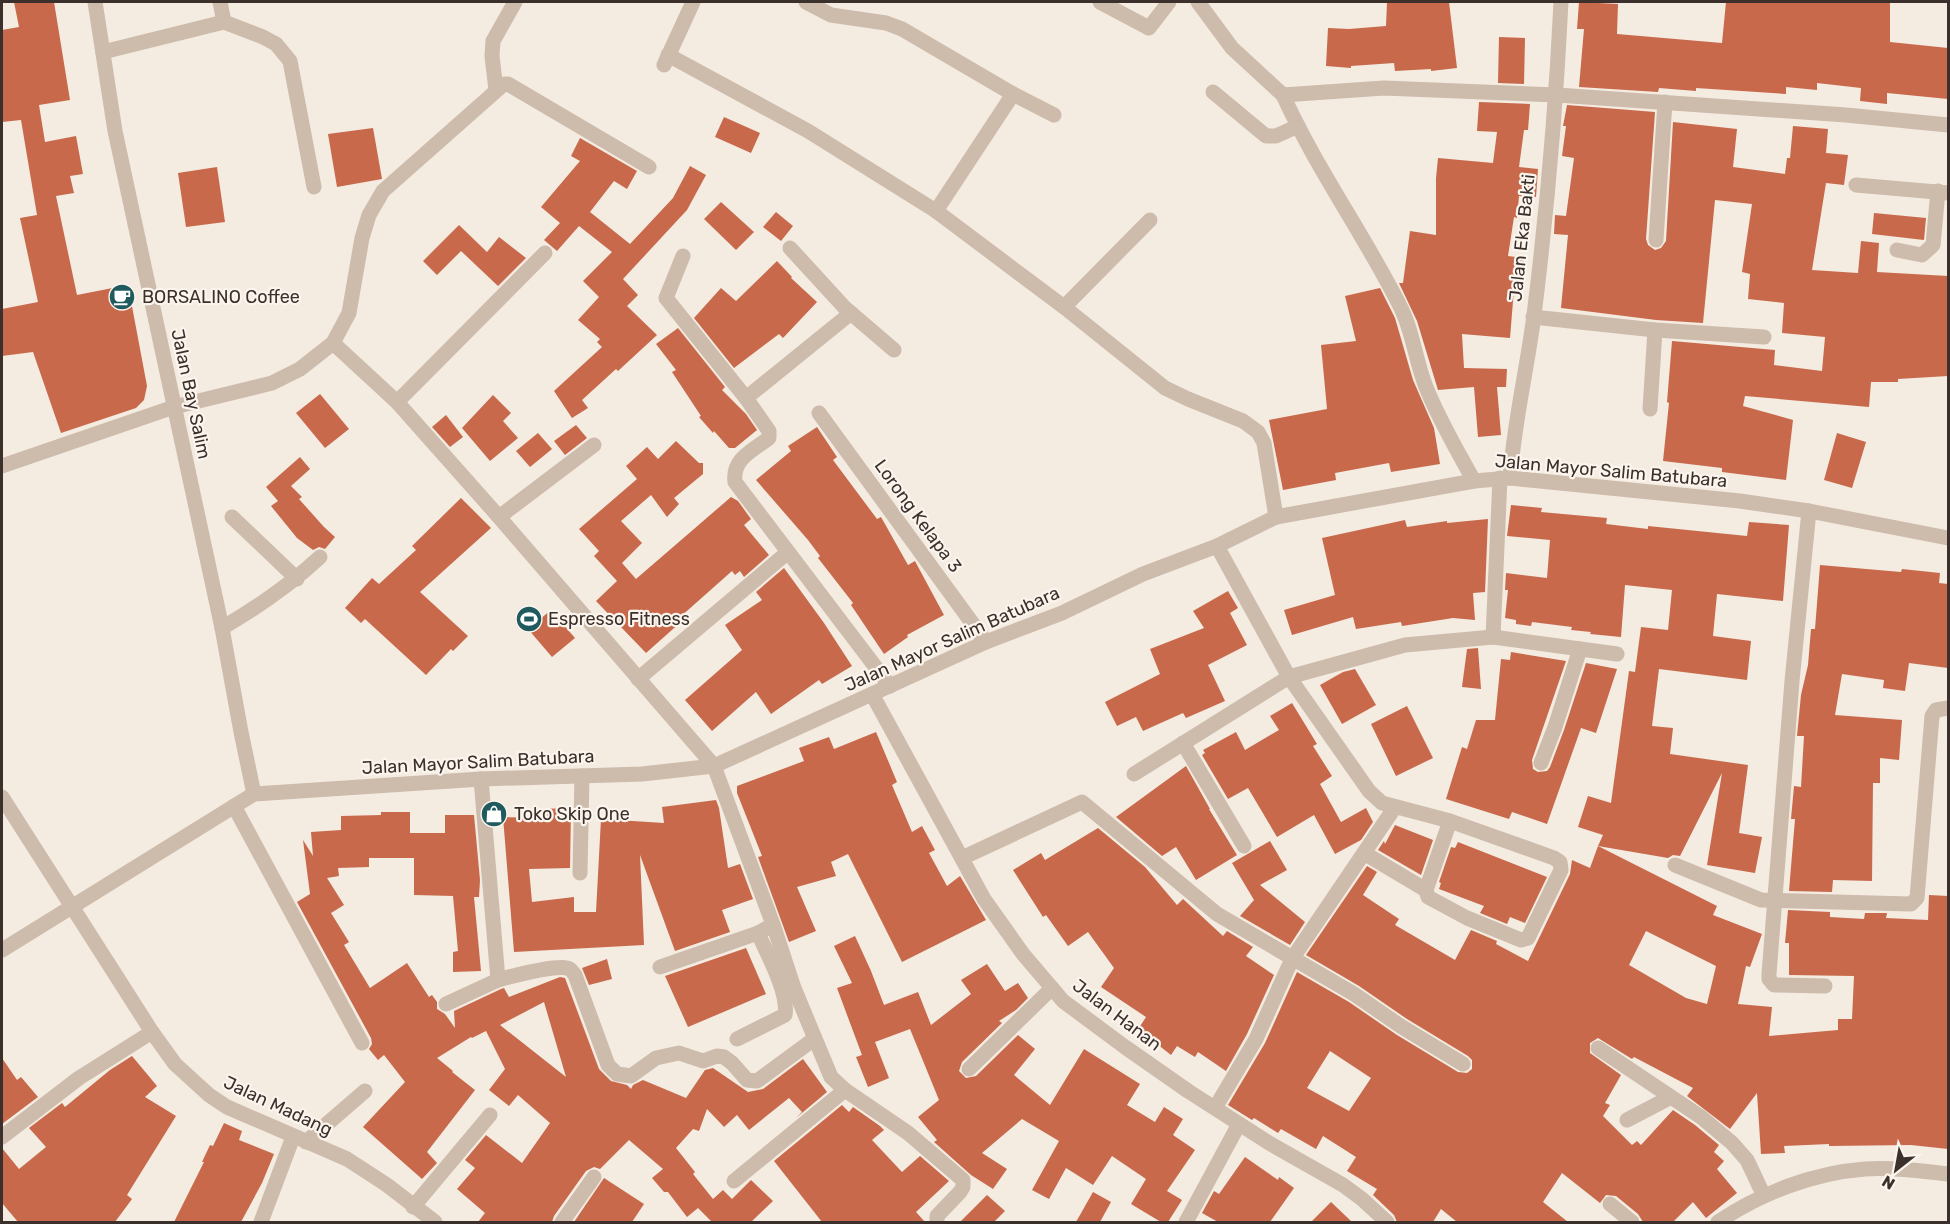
<svg xmlns="http://www.w3.org/2000/svg" width="1950" height="1224" viewBox="0 0 1950 1224" font-family="Rubik,sans-serif">
<rect width="100%" height="100%" fill="#f4ebe1"/>
<g fill="#c8694b" fill-rule="evenodd">
<path d="M14 2H54L70 100 39 105 45 142 76 136 83 174 70 176 74 193 56 196 77 295 128 285 147 386 144 400 136 408 61 433 33 352 2 356V309L38 302 20 218 37 215 21 120 2 122V30L19 27Z"/>
<path d="M1387 2H1449L1457 68 1431 71V69L1395 71 1394 63 1351 66V68L1326 66 1328 28 1349 29 1386 26Z"/>
<path d="M1579 2 1618 4 1617 34 1722 43 1726 2H1890V42L1948 48V99L1887 93V104L1860 101 1861 88 1817 83V90L1786 87V94L1696 88V91L1659 88 1658 92 1579 87 1584 29H1577Z"/>
<path d="M1499 37 1525 38 1524 84 1498 83Z"/>
<path d="M1479 102 1530 104 1528 130H1524L1519 167 1538 169 1536 197 1519 196 1517 218 1514 217 1508 256 1524 258 1519 290 1514 289 1510 338 1462 334 1464 368 1507 369 1506 387H1497L1501 435 1478 437 1474 387 1438 390 1417 321 1399 283H1403L1410 231 1436 235V178L1438 158 1493 163 1497 132 1477 131Z"/>
<path d="M1567 105 1655 112 1646 239 1648 245 1655 250 1661 248 1666 241 1673 122 1737 129 1733 167 1785 174 1787 158H1790L1793 126 1828 129 1826 153 1848 155 1844 185 1826 183 1812 270 1858 273 1861 241 1879 243 1877 272 1948 276V376L1898 379V382H1871L1869 407 1745 396 1743 406 1793 420 1786 480 1722 472V468L1663 461 1669 403 1667 402 1672 341 1775 350 1774 365 1822 371 1825 337 1782 333 1784 303 1748 299 1750 274 1742 272 1752 204 1715 200 1703 323 1656 320 1561 308 1568 235 1554 234 1555 215 1566 216 1574 158 1562 156 1566 126H1563Z"/>
<path d="M724 117 760 133 751 153 715 137Z"/>
<path d="M373 128 382 179 337 187 328 134Z"/>
<path d="M580 138 637 171 627 189 614 181 590 212 630 244 673 198 690 166 706 175 687 210 623 279 638 295 627 306 657 335 618 371 616 369 582 400 588 408 572 418 554 391 602 347 597 342 600 339 578 320 599 297 583 281 612 252 579 226 557 251 544 240 560 223 541 207 580 161 571 156Z"/>
<path d="M217 167 225 222 186 227 178 173Z"/>
<path d="M721 202 754 232 736 250 704 219Z"/>
<path d="M776 212 793 226 781 241 763 227Z"/>
<path d="M1874 213 1926 218 1924 240 1872 234Z"/>
<path d="M459 225 487 252 499 237 526 258 498 286 461 251 437 275 423 261Z"/>
<path d="M777 261 792 277 791 278 817 302 783 338 779 334 734 368 694 318 721 288 736 301Z"/>
<path d="M1380 288 1395 318 1413 380 1434 428 1440 464 1391 472 1389 463 1335 473 1336 480 1283 490 1269 420 1327 409 1321 345 1356 341 1345 296Z"/>
<path d="M678 328 725 387 722 390 746 414 757 430 735 448H729L714 431 713 433 699 417 701 416 672 372 676 370 656 344Z"/>
<path d="M320 394 349 429 325 448 296 413Z"/>
<path d="M493 395 511 413 503 421 518 438 490 461 462 428Z"/>
<path d="M446 415 463 437 450 447 432 427Z"/>
<path d="M576 425 587 438 565 455 554 441Z"/>
<path d="M817 427 837 457 833 460 877 519 881 517 908 565 915 561 916 563 944 615 907 635 908 637 884 654 851 605 853 603 818 558 820 556 808 540 756 480 791 451 788 446Z"/>
<path d="M538 433 552 449 530 467 516 451Z"/>
<path d="M1837 433 1866 442 1852 488 1824 480Z"/>
<path d="M676 441 699 463H703V474L674 498 679 504 667 517 651 495 621 521 642 543 622 563 636 579 731 497 738 501 751 519 744 525 769 555 744 577 740 571 735 575 732 571 679 618 682 621 646 653 596 601 617 581 594 556 599 551 579 529 637 479 626 466 647 447 658 459Z"/>
<path d="M300 457 310 469 291 486 302 497 299 499 324 527 335 537 325 549 319 547 313 550 297 538 271 506 278 501 266 487Z"/>
<path d="M461 498 491 528 420 592 468 636 453 651 451 649 426 675 365 619 361 623 345 608 372 578 379 584 416 550 412 546Z"/>
<path d="M1511 505 1542 508 1541 512 1607 518 1606 524 1648 529V526L1747 536 1749 522 1789 525 1783 601 1717 594 1713 636 1751 641 1747 680 1659 669 1652 726 1673 728 1670 754 1748 765 1739 833 1762 837 1755 873 1707 865 1722 773 1680 856 1673 855 1668 858 1598 846 1603 835 1578 827 1588 796 1611 803 1629 671 1635 672 1641 627 1668 630 1672 590 1625 585 1621 637 1590 634 1591 632 1571 630 1572 627 1532 622 1531 626 1516 624V620L1505 618 1508 590H1505L1506 573 1547 578 1550 540 1507 536Z"/>
<path d="M1488 519 1485 592 1473 593 1475 620 1453 618 1402 626 1401 622 1356 629 1353 617 1292 635 1284 610 1335 595 1322 538 1405 520 1407 527 1447 521V523Z"/>
<path d="M1820 565 1901 572 1902 569 1940 573 1939 583 1948 584V668L1909 663 1905 691 1883 688 1884 680 1842 674 1835 715 1902 720 1899 760 1880 758V783H1873L1872 881 1833 880 1832 892 1789 891 1795 819H1791L1794 786 1801 787 1804 736H1797L1801 695 1808 665 1811 629H1815Z"/>
<path d="M784 568 824 623 852 666 822 684 819 680 771 714 756 692 712 731 685 700 742 650 725 625 762 600 756 592Z"/>
<path d="M1228 591 1238 608 1230 613 1247 645 1208 665 1225 701 1186 718 1183 713 1143 731 1136 717 1117 726 1105 702 1160 674 1150 649 1204 628 1193 611Z"/>
<path d="M551 610 575 638 552 657 528 629Z"/>
<path d="M1478 648 1481 689 1462 687 1467 649Z"/>
<path d="M1511 652 1566 661 1532 760 1533 769 1538 772 1547 771 1550 767 1564 730 1586 663 1617 669 1596 733 1581 728 1547 824 1512 812 1509 819 1446 799 1462 747 1467 749 1476 720H1495L1501 659 1510 660Z"/>
<path d="M1355 669 1376 705 1342 724 1320 685 1343 672Z"/>
<path d="M1292 703 1317 744 1313 746 1332 776 1320 784 1341 822 1366 808 1373 822 1361 840 1335 854 1314 815 1277 837 1248 788 1228 799 1202 755 1205 753 1203 750 1236 732 1245 750 1279 730 1270 716Z"/>
<path d="M1407 706 1433 758 1396 776 1371 724Z"/>
<path d="M876 732 897 782 892 785 912 832 922 826 935 850 929 853 947 886 960 876 986 920 902 962 848 854 831 862 836 876 797 887 816 931 789 942 758 857 762 856 737 793V786L804 761 799 748 829 737 834 749Z"/>
<path d="M1186 766 1210 809H1209L1237 855 1196 880 1176 847 1162 856 1116 817Z"/>
<path d="M716 800 719 808 728 868 740 864 753 899 722 910 730 932 675 951 640 855 644 945 514 952 503 817 541 818V809L571 808 570 868 529 869 532 902 574 897V912H596L601 819 664 823 662 807Z"/>
<path d="M381 812H410V833H445V815H474L480 880 479 897H474L481 971 453 972V952L458 951 453 896 414 895V858H369V867L338 868 339 876 327 878 344 905 331 913 349 942 344 945 370 988 407 963 429 997 432 995 437 1002V1009L445 1014 455 1028 454 1011 501 989 504 988 509 997 560 977 565 978 599 1069 611 1081 627 1085 631 1089 633 1085 643 1080 686 1098 705 1070 713 1068 748 1092 763 1089 803 1059 827 1092 796 1118 802 1112 789 1098 749 1130 737 1115 724 1127 707 1109 699 1131 693 1129 676 1148 695 1172 693 1174 713 1199 723 1190 732 1199 751 1180 773 1201 751 1222H712L698 1208 687 1217 668 1192H664L652 1178 663 1169 629 1140 600 1169 594 1167 586 1171 554 1216 552 1222H478L485 1213 457 1189 475 1168 465 1160 486 1135 522 1163 550 1123 518 1095 509 1106 489 1090 505 1069 486 1031 472 1038 471 1037 437 1058 453 1071 452 1072 475 1090 427 1152 437 1163 422 1179 363 1127 405 1082 384 1055 378 1060 369 1049 372 1044 371 1038 297 902 310 894 303 840 313 856 311 832 341 830V816L381 815ZM544 1002 566 1077 500 1025Z"/>
<path d="M1395 825 1433 840 1421 875 1378 850 1384 841 1385 844Z"/>
<path d="M1098 828 1145 867 1177 905 1183 899 1223 936 1227 931 1253 947 1246 956 1274 975 1247 1034 1226 1071 1198 1052 1195 1057 1177 1046 1171 1055 1152 1040 1153 1038 1139 1028 1146 1017 1101 987 1114 968 1088 932 1068 946 1046 915 1043 917 1013 870 1041 853 1045 860Z"/>
<path d="M1270 841 1287 870 1260 885 1305 922 1290 945 1240 916 1254 900 1232 863Z"/>
<path d="M1458 842 1547 877 1525 923 1510 917 1507 924 1480 913 1484 906 1439 889 1441 883 1439 882 1451 847 1455 848Z"/>
<path d="M1598 846 1717 906 1713 915 1762 934 1750 967 1746 966 1738 1004 1772 1007 1769 1036 1838 1030V1019H1852L1854 976 1789 975V943H1785L1788 910 1830 912V917L1864 919 1865 913H1887L1886 918 1928 920 1929 895 1948 896V1149L1911 1145 1829 1146V1144L1784 1146 1785 1153 1761 1154 1757 1093 1730 1129 1687 1096 1693 1088 1634 1057 1632 1059 1598 1038 1590 1043V1053L1621 1075 1605 1103 1610 1105 1603 1116 1632 1145 1637 1141 1641 1145 1673 1110 1695 1125 1719 1145 1714 1152 1724 1161 1717 1169 1737 1193 1706 1218 1693 1202 1673 1222H1643L1638 1214 1616 1196 1606 1195 1600 1203 1562 1173 1543 1202 1568 1222H1457L1441 1209 1433 1222H1397L1394 1215 1373 1195 1377 1189 1347 1171 1356 1157 1323 1136 1316 1149 1281 1129 1278 1133 1254 1118 1252 1120 1228 1105 1265 1043 1297 972 1349 1002 1397 1035 1458 1072 1467 1073 1472 1069V1060L1468 1056 1407 1019 1359 986 1306 955 1367 866 1377 872 1363 895 1399 919 1395 925 1455 960 1471 930 1497 941 1496 944 1528 961 1570 874 1572 860 1590 868ZM1646 931 1716 966 1707 1004 1686 998 1629 965ZM1330 1051 1371 1078 1349 1111 1307 1088Z"/>
<path d="M855 936 871 971 884 1005 918 992 931 1025 971 994 961 980 987 964 1005 991 1018 983 1028 998 1016 1010 999 1021 1002 1023 962 1062 959 1071 966 1078 976 1076 1018 1035 1035 1049 1014 1075 1050 1105 1084 1049 1140 1084 1127 1105 1155 1122 1164 1107 1183 1119 1173 1135 1195 1150 1167 1191 1182 1200 1168 1222H1161L1131 1204 1146 1179 1112 1156 1093 1185 1066 1168 1049 1199 1032 1190 1059 1141 1022 1119 982 1153 1007 1169 993 1189 971 1175 934 1142 937 1140 918 1117 939 1100 910 1029 875 1042 889 1078 868 1087 856 1057 862 1055 837 988 852 983 834 946Z"/>
<path d="M746 948 766 994 688 1027 665 976Z"/>
<path d="M607 959 612 979 589 985 582 968Z"/>
<path d="M132 1056 157 1086 145 1097 176 1116 127 1195 132 1199 115 1222H18L2 1203V1148L19 1169 46 1147 29 1128 62 1103 65 1107 110 1070Z"/>
<path d="M2 1058 17 1080 21 1077 38 1097 2 1124Z"/>
<path d="M842 1105 849 1112 853 1107 880 1126 884 1130 872 1140 902 1172 920 1156 949 1181 916 1212 925 1222H822L774 1161Z"/>
<path d="M224 1123 242 1131 239 1140 274 1154 262 1183 241 1222H174L204 1162H202L210 1145 213 1146Z"/>
<path d="M1245 1157 1278 1180 1279 1177 1294 1188 1270 1222H1218L1202 1213 1214 1191 1219 1194Z"/>
<path d="M604 1178 644 1204 632 1222H574Z"/>
<path d="M1093 1192 1111 1202 1100 1222H1076Z"/>
<path d="M987 1195 1005 1211 994 1222H960Z"/>
<path d="M1331 1202 1352 1222H1311Z"/>
</g>
<g fill="none" stroke-linecap="round" stroke-linejoin="round">
<g stroke="#cdbbac" stroke-width="15">
<path d="M95 2 115 131 222 628 241 732 254 794"/>
<path d="M220 2 224 22"/>
<path d="M806 2 831 15 886 23 902 29 1013 94 1054 115"/>
<path d="M1100 2 1149 28 1169 2"/>
<path d="M1198 2 1232 48 1283 95"/>
<path d="M103 52 224 22 263 37 276 44 290 61 314 187"/>
<path d="M668 55 808 131 936 211 1064 307 1165 388 1188 399 1243 421 1258 432 1264 443 1276 517"/>
<path d="M664 65 693 2"/>
<path d="M496 90 492 56 493 41 515 2"/>
<path d="M1213 92 1266 136H1276L1298 126"/>
<path d="M1856 185 1948 193"/>
<path d="M936 211 1013 94"/>
<path d="M1656 240 1665 102"/>
<path d="M790 248 845 308 894 350"/>
<path d="M1897 250 1922 255 1933 245 1938 191"/>
<path d="M683 256 666 298 746 398 769 431V438C752 451 732 459 735 482L890 686"/>
<path d="M1064 307 1150 220"/>
<path d="M1533 317 1655 330 1764 337"/>
<path d="M333 343 397 402 499 517 714 766 774 927 794 988 831 1077 845 1090 908 1133 963 1180V1187L960 1192 937 1216V1222"/>
<path d="M746 398 851 313"/>
<path d="M397 402 545 253"/>
<path d="M1650 409 1655 330"/>
<path d="M819 413 986 642"/>
<path d="M2 466 174 407 272 383 300 369 333 343 349 313 362 238 369 215 383 191 504 84H508L649 167"/>
<path d="M1510 478C1514 422 1527 370 1534 315 1547 211 1556 106 1561 2"/>
<path d="M1474 481C1457 450 1439 420 1426 387 1415 360 1413 330 1399 304 1363 233 1316 168 1283 95L1384 88 1557 95 1846 115 1948 125"/>
<path d="M1809 511 1792 681 1769 974V979L1774 985 1825 986"/>
<path d="M232 517 297 579"/>
<path d="M499 517 594 445"/>
<path d="M1217 546 1289 677 1369 791 1382 803 1450 821 1554 858 1560 862 1561 870 1528 938 1521 940 1467 918 1428 897 1426 890 1450 821"/>
<path d="M222 628C258 607 290 585 320 557"/>
<path d="M1493 637 1500 478"/>
<path d="M638 679 788 552"/>
<path d="M872 694 984 899 1023 954 1063 1001 1125 1047 1188 1091 1269 1143 1343 1185 1362 1199 1387 1222"/>
<path d="M1183 743 1244 846"/>
<path d="M1541 763 1555 727 1580 649"/>
<path d="M1134 774 1289 677 1405 645 1493 637 1617 654"/>
<path d="M2 797 152 1032 175 1064 209 1095 227 1107 347 1159 387 1185 435 1222"/>
<path d="M234 806 362 1043"/>
<path d="M1364 853 1426 890"/>
<path d="M962 858 1082 802 1217 914 1354 994 1402 1027 1463 1064"/>
<path d="M1675 865 1761 900 1911 904 1917 898 1932 716 1936 710 1948 708"/>
<path d="M580 873 582 776"/>
<path d="M2 950 254 794 481 779 642 774 714 766 986 642 1062 613 1143 574 1217 546 1276 517 1474 481 1510 478 1740 501 1809 511 1948 538"/>
<path d="M660 967 758 933 767 928"/>
<path d="M498 980C513 976 552 965 567 968 571 969 572 971 575 975L608 1065 617 1074 631 1076 656 1058 679 1053 703 1061 717 1056 724 1057 732 1063 747 1080 757 1081 814 1039"/>
<path d="M446 1004 498 980 481 779"/>
<path d="M737 1039 785 1015C789 993 767 954 758 933"/>
<path d="M1598 1048 1701 1117 1732 1143 1747 1160 1764 1196"/>
<path d="M969 1069 1052 988"/>
<path d="M1215 1108 1256 1039 1292 959 1395 807"/>
<path d="M1627 1120 1671 1097"/>
<path d="M2 1137 79 1078 152 1032"/>
<path d="M306 1142 365 1091"/>
<path d="M734 1181 845 1090"/>
<path d="M1610 1204 1632 1222"/>
<path d="M413 1207 490 1115"/>
<path d="M261 1222 293 1137"/>
<path d="M562 1222 594 1177"/>
<path d="M1186 1222 1239 1124"/>
<path d="M1718 1222C1761 1193 1813 1173 1865 1169 1891 1167 1923 1171 1948 1174"/>
</g>
</g>
<defs>
<symbol id="cafe-disc" viewBox="-11 -11 22 22"><circle r="9.5" fill="#1f5a5e" stroke="#fbf5ee"/><path d="M-5.5-4.5H6V0H3Q3 3.5 0 3.5H-2.5Q-5.5 3.5-5.5 0ZM3-3.2v2h1.7v-2ZM-6 4.5H4V6H-6Z" fill="#fff"/></symbol>
<symbol id="stadium-disc" viewBox="-11 -11 22 22"><circle r="9.5" fill="#1f5a5e" stroke="#fbf5ee"/><path d="M0-5a6.5 5 0 1 0 0 10a6.5 5 0 1 0 0-10ZM-3.5-1.8h7v3.6h-7Z" fill="#fff"/></symbol>
<symbol id="shop-disc" viewBox="-11 -11 22 22"><circle r="9.5" fill="#1f5a5e" stroke="#fbf5ee"/><path d="M-5-2.5h2.3a2.7 3.5 0 0 1 5.4 0H5L5.5 6h-11ZM-1.5-2.5h3a1.5 2.3 0 0 0-3 0Z" fill="#fff"/></symbol>
</defs>
<g fill-rule="evenodd">
<use href="#cafe-disc" x="107" y="282" width="30" height="30"/>
<use href="#stadium-disc" x="514" y="604" width="30" height="30"/>
<use href="#shop-disc" x="479" y="799" width="30" height="30"/>
</g>
<g text-anchor="middle" stroke-width="4.5" stroke-linejoin="round" paint-order="stroke">
<g font-size="18" fill="#3b302b" stroke="#fbf5ee">
<text transform="translate(1522 238) rotate(-84)" y="6">Jalan Eka Bakti</text>
<text transform="translate(191 394) rotate(78)" y="6">Jalan Bay Salim</text>
<text transform="translate(1611 471) rotate(5)" y="6">Jalan Mayor Salim Batubara</text>
<text transform="translate(918 516) rotate(54)" y="6">Lorong Kelapa 3</text>
<text transform="translate(952 639) rotate(-24)" y="6">Jalan Mayor Salim Batubara</text>
<text transform="translate(478 762) rotate(-3)" y="6">Jalan Mayor Salim Batubara</text>
<text transform="translate(1117 1015) rotate(37)" y="6">Jalan Hanan</text>
<text transform="translate(278 1106) rotate(25)" y="6">Jalan Madang</text>
</g>
<g font-size="18" fill="#3b302b" stroke="#fbf5ee" text-anchor="start">
<text x="142" y="303">BORSALINO Coffee</text>
<text x="548" y="625">Espresso Fitness</text>
<text x="514" y="820">Toko Skip One</text>
</g>
</g>
<rect width="1950" height="1224" fill="none" stroke="#3b302b" stroke-width="6"/>
<g transform="translate(1896 1170) rotate(211)" stroke="#fbf5ee" stroke-width="4.5" paint-order="stroke">
<path d="M0-4.5L10 22L0 15L-10 22Z" fill="#3b302b"/>
<text y="-9" font-size="16" font-weight="bold" text-anchor="middle" fill="#3b302b">N</text>
</g>
</svg>
